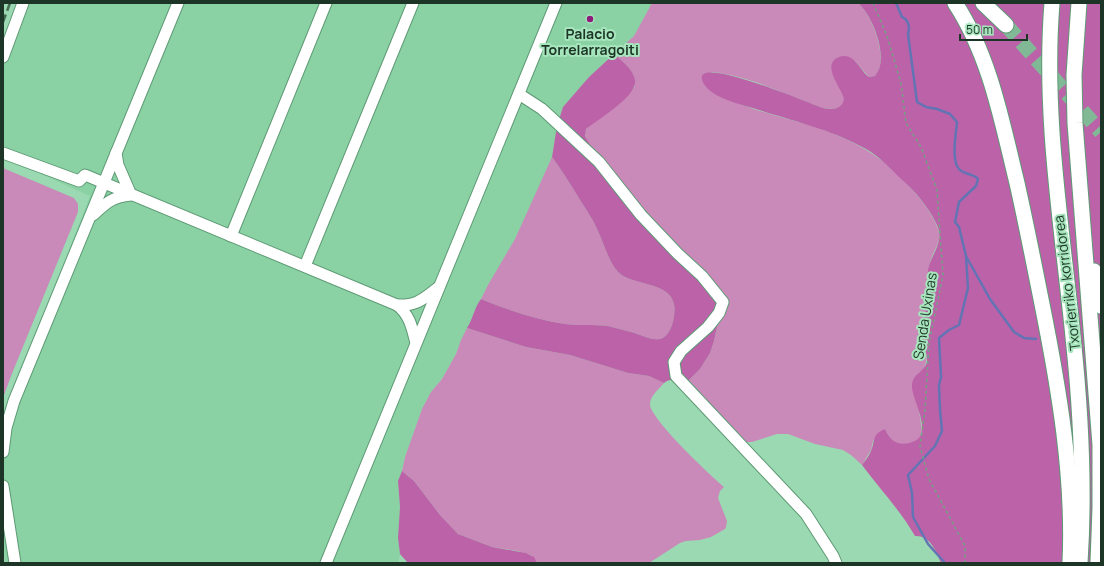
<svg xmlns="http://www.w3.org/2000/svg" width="1104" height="566" viewBox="0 0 1104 566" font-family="Manrope,sans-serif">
<rect width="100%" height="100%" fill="#9ad9b1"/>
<path fill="#8ad1a4" d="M26 3H652L634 36 589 77 563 107 553 148 552 157 529 209 515 239 474 311 471 322 461 340 456 354 442 379 431 392 422 409 405 457 402 471 398 481 400 507 398 538 400 554 398 563H5L3 533V427L20 376 90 196 3 157V68Z"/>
<g fill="#c98ab9">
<path d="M652 3H858C872 15 890 60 875 76L869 77 855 61 835 80C838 85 843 91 844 97 847 111 828 110 820 107 785 94 749 76 712 72L702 78C707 101 794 120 816 127 835 134 854 142 871 153 893 167 930 204 938 229 943 242 932 251 930 263 928 274 929 286 929 297 928 311 921 324 922 339 923 347 928 354 926 362 925 369 918 374 914 379L922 430C921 433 921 436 919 439 914 444 901 446 894 442 890 439 887 434 885 429L873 441 871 450 862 465 851 455 843 450 815 444 788 434H777L752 442H743L684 385 700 369 710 353 714 341 718 322 705 284 599 156C593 149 582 139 586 129L634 88C638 73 624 63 614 54L634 36Z"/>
<path d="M552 157C561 169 569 182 577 195 584 207 592 217 597 229 604 243 608 261 618 272 632 286 669 281 674 304 676 314 672 336 660 339 651 341 640 334 631 332 624 330 615 328 608 326 594 324 579 326 565 324 536 320 508 310 481 299L488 285 515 239Z"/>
<path d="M3 168 74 198 78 204V212L11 376 3 398Z"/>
<path d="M467 328 526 347 570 355 628 373 649 376 664 383C659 389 650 396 650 404 649 418 711 476 724 487L720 491 718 498 727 521 726 527 725 529 711 537 700 540 686 541 680 543 649 563H537L531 555 518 551 492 547 458 534 440 515 414 481 402 471 405 457 422 409 431 392 442 379 456 354 461 340Z"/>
</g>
<g fill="#bc62a8">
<path d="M858 3H1101V563H941C936 551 930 535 915 536 900 510 880 489 862 465 865 461 869 456 871 451 876 440 871 435 885 429 888 435 891 441 898 443 903 444 908 444 912 442 936 435 910 398 912 384 913 374 925 371 927 362 928 354 923 346 922 338 921 324 927 311 928 298 929 289 927 279 928 270 931 254 945 242 937 225 928 206 915 191 899 177 890 168 881 159 871 152 837 131 797 122 759 110 744 105 713 99 704 84 683 49 813 105 820 107 829 110 842 111 844 99 842 88 820 65 839 57 844 55 848 56 851 58 859 63 862 72 869 77L875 76C890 59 873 16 858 3Z"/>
<path d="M614 54C622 61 633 69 635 80 638 96 597 120 586 129L585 136 590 145 643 210 726 299 718 322 714 341 710 353 700 369 684 385C677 381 670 377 664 383L649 376 628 373 570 355 526 347 467 328C473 319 474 308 481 299 508 310 536 320 565 324 579 326 594 324 608 326 615 328 624 330 631 332 640 334 651 341 660 339 672 336 676 314 674 304 669 281 632 286 618 272 608 261 604 243 597 229 592 217 584 207 577 195 569 182 561 169 552 157L557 126 563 107 589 77Z"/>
<path d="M402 471 414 481 440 515 458 534 492 547 526 553 534 557 537 563H408L400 554 398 538 400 507 398 481Z"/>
</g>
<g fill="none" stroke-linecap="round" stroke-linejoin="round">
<g stroke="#6374b4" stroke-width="2.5">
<path d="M896 3 902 17C909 20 910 28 908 34L917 102 926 107 937 109 950 114 957 122C956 134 951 160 959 169 964 175 973 173 978 179L976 186 959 202 955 222 959 227 966 256 968 288 959 325 949 330 939 338 941 377 939 385 940 410 942 431 935 446 908 475 912 493 913 517 928 544 945 563"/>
<path d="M967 258 990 299 1014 332 1024 338 1036 339"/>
</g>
<path stroke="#81b895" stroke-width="15" stroke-dasharray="15 8" stroke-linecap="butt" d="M1006 25 1101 132"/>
<defs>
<g id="minor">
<path d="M3 57 23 3"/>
<path d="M519 94 542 109 599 162 641 215 678 254 702 276 723 302 719 313 708 327 681 351 674 362 676 376 806 514 833 556 836 563"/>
<path d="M3 153 79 181 85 175 397 305C418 306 424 298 439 287"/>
<path d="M93 215C107 202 112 197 131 195L118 165 116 153"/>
<path d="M231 236 326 3"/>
<path d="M305 266 413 3"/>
<path d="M397 305C410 315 412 328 416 343"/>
<path d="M3 452 6 428 14 401C69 269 123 136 178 3"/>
<path d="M3 486 15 563"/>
<path d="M326 563 556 3"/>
</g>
<g id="highway">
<path d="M955 3C990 56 1002 122 1017 183 1026 223 1034 264 1042 304 1059 389 1074 477 1070 563"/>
<path d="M983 3 1006 25"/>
<path d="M1052 3C1043 115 1062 226 1073 337 1081 412 1085 487 1080 563"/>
<path d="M1079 3 1074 75 1075 123 1100 445V508L1098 563"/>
<path d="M1094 271 1101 306"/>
</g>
</defs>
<use href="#minor" stroke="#5e9a75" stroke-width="13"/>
<use href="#highway" stroke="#5e9a75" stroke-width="17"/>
<path stroke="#71a383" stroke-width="1.5" stroke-dasharray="3 3" stroke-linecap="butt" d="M873 3 887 36 901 83 906 123 921 147 937 190 943 275 929 343 925 410 920 447 929 479 965 546V563"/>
<use href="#minor" stroke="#fff" stroke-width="11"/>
<use href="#highway" stroke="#fff" stroke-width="15"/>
<path stroke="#456b53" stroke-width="2.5" stroke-dasharray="8 4" stroke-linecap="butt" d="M3 22 10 3"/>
</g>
<circle fill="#8e1a7b" stroke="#a7e6bd" stroke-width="1.5" cx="590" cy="19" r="4"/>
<g text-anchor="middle" stroke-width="4" stroke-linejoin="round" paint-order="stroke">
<g font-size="14" font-weight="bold" fill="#1c3526" stroke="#a7e6bd">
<text x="590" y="39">Palacio<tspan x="590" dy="16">Torrelarragoiti</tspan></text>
</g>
<g font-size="14" fill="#1c3526" stroke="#a7e6bd">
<text transform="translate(1067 283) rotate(-97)" y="5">Txorierriko korridorea</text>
<text transform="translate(925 316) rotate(-81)" y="5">Senda Uxinas</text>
</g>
</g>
<rect width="1104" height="566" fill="none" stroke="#1c3526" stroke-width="8"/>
<path d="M960 34v6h67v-6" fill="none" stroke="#1c3526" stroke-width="2"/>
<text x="966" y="34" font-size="12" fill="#1c3526" stroke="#a7e6bd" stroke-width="3" paint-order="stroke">50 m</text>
</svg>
